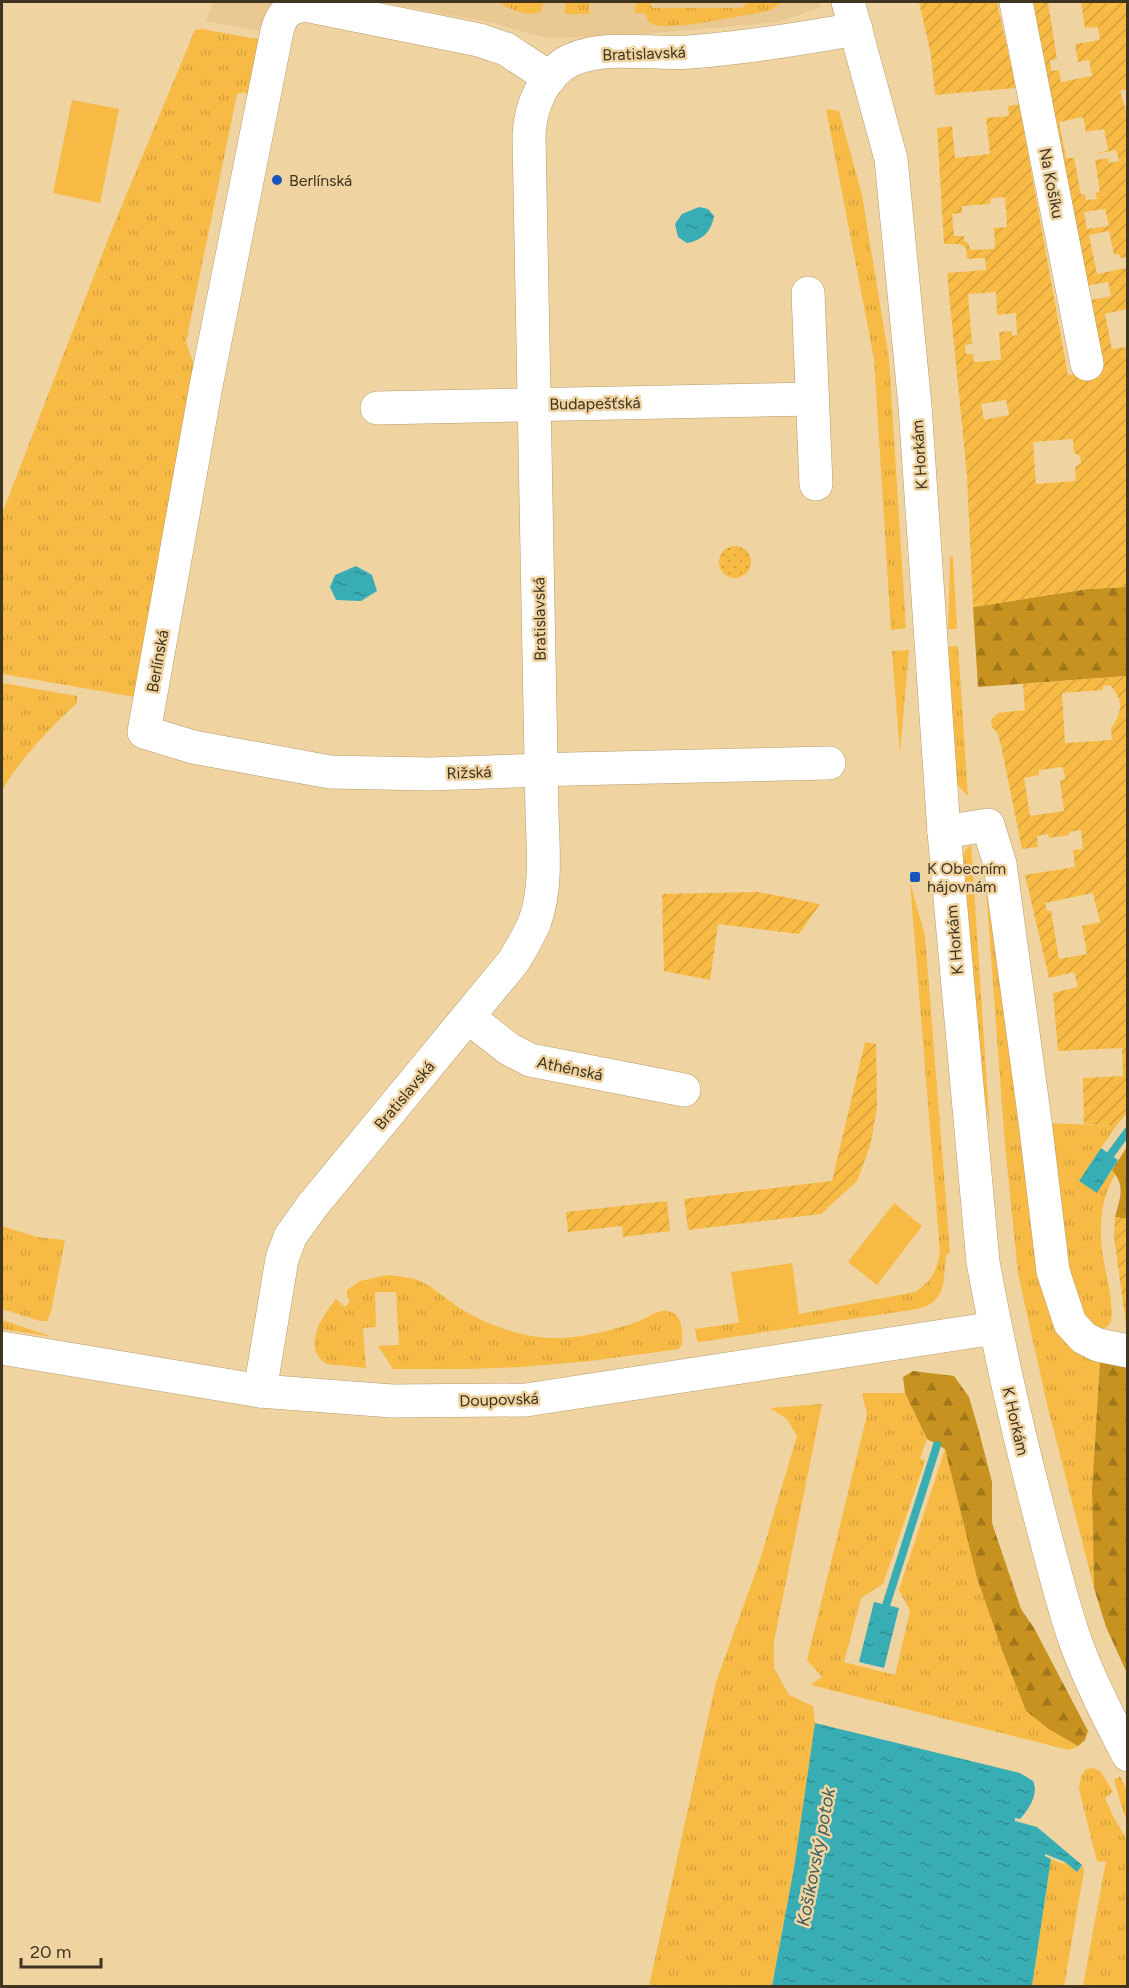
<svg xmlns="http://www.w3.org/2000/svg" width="1129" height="1988" viewBox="0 0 1129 1988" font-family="Figtree,sans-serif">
<defs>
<pattern id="grass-tufts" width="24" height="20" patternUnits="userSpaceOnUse" patternTransform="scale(1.5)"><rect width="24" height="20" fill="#f7bb45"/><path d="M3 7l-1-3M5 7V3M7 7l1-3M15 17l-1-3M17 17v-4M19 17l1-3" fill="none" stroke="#d5a13c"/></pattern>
<pattern id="forest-firs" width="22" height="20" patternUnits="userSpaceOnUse" patternTransform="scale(1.5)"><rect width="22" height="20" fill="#c7921f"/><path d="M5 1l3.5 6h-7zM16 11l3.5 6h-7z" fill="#a3781b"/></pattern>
<pattern id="park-dots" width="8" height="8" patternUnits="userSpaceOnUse" patternTransform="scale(1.5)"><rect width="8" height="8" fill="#f7bb45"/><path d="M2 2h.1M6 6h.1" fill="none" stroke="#d5a13c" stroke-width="1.8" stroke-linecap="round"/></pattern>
<pattern id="garden-furrows" width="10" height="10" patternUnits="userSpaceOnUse" patternTransform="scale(1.5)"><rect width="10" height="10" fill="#f7bb45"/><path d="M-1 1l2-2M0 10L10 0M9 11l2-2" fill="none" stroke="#d5a13c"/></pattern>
<pattern id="water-ripples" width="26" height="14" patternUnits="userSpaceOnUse" patternTransform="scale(1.5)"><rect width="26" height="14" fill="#39adb4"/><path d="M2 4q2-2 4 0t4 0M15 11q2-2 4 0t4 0" fill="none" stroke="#318e92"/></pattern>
</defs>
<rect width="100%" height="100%" fill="#efd3a1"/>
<g fill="#e9c891">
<path d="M214 2H279L269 33 205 21Z"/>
<path d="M379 2H820L821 7 778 22 633 35 547 38 493 23Z"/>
</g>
<g fill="url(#grass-tufts)">
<path d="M496 2H543L541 11C527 19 509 7 496 2Z"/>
<rect x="565" y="2" width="24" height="12"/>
<path d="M636 2H651L652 8H742L748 2H782L774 8 769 11C749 14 667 32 652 24 648 22 647 17 645 13H635Z"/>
<path d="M201 29 258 39 262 42 249 101 245 92 237 94 186 342 199 380 135 697 2 674V514L112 229 195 30Z"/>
<path d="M826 109 839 111 862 195 889 359 906 628 891 630 874 359Z"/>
<path d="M950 556 953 557 957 629H948Z"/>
<path d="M958 646 968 796 959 787 955 776 948 647Z"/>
<path d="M909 650 900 754 892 651Z"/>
<path d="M2 683 77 696V703C48 730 23 756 2 790Z"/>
<path d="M971 845 990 1130 979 1056 962 857 966 849Z"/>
<path d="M984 862 1025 1149 1100 1361 1092 1490 1094 1588 1047 1404 1018 1274 1005 1145Z"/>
<path d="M910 882 925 936 950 1252 946 1256C943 1282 947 1302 917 1309L699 1342 697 1340 695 1329 799 1314 915 1292C931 1282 937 1270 940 1252Z"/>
<path d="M1047 1123 1116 1126 1079 1181 1097 1192 1112 1170 1115 1174C1104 1195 1101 1209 1101 1232 1100 1255 1109 1279 1111 1302 1111 1307 1113 1315 1111 1320 1110 1325 1106 1328 1101 1330L1087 1324 1070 1292Z"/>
<path d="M2 1226 37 1237 65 1240 51 1312 47 1321H40L2 1309Z"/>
<path d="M388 1275C397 1276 407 1277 415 1279 433 1285 446 1300 461 1309 491 1327 526 1339 561 1338 586 1337 613 1330 637 1322 645 1319 653 1312 662 1311 666 1310 672 1312 675 1314 683 1320 682 1335 682 1344L679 1349 590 1361 521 1367 469 1369H393L378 1346 399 1345 396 1292H375L376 1327 363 1328 366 1368 327 1364C301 1349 322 1316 336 1299L345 1307 350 1301 347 1297V1290L360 1281Z"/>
<path d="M2 1320 53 1337 2 1329Z"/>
<path d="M862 1393H905L927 1439 920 1458 925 1461 883 1584 861 1598 844 1662 895 1675 910 1611 899 1590 945 1449 977 1578 1002 1650 1026 1711 1050 1730 1078 1746 1069 1750 811 1685 822 1677 807 1660 867 1415Z"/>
<path d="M822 1404 774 1641V1668L789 1695 813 1706 815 1723 795 1862 772 1986H649L716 1682 759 1563 797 1436 787 1419 770 1408Z"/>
<path d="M1094 1768 1101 1772 1113 1792 1105 1798 1114 1818 1127 1840V1986H1083L1106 1861 1098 1862 1096 1858 1079 1789 1081 1776 1086 1769Z"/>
<path d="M1120 1776 1127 1790V1820L1123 1811 1114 1780Z"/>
<path d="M1051 1859 1063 1864 1065 1862 1077 1872 1082 1865 1084 1871 1064 1986H1032Z"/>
</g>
<g fill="url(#forest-firs)">
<path d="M1127 587V676L978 687 973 607 1087 589Z"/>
<path d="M1127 1147V1219L1115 1217C1120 1198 1126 1187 1112 1170Z"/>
<path d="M1100 1361 1121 1367H1127V1673L1106 1627 1094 1588 1092 1490Z"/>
<path d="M913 1371 954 1376 969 1397 978 1428 992 1482V1523L1021 1609 1034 1628 1088 1731 1085 1740 1078 1746 1050 1730 1026 1711 1002 1650 977 1578 945 1449 927 1439 905 1393 903 1377Z"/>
</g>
<circle fill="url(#park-dots)" cx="735" cy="562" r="16"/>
<g fill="url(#garden-furrows)" fill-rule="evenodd">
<path d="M919 2H997L1016 88 935 95 931 55Z"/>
<path d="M1030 2H1048L1057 59 1050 60 1051 71 1059 70 1061 82 1092 76 1089 60 1078 62 1075 44 1100 40 1098 27 1085 28 1081 2H1127V89L1120 91 1128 117 1127 257 1120 258 1119 254 1114 255 1109 231 1089 235 1097 274 1127 268V309L1105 314 1112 349 1127 347V587L1087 589 973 607 967 476 947 273 986 270 985 258 967 259 966 248 960 244H944L937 128 952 126 955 158 990 154 986 118 1009 116 1008 106 1019 104 1068 375 1100 369 1087 301 1111 296 1108 282 1084 286ZM1083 117 1086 132 1104 129 1108 150 1095 154 1116 150 1119 161 1109 163 1108 158 1095 160 1100 192 1096 193 1097 199 1086 200 1085 194 1081 195 1074 158H1066L1059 122ZM1005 197 1007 227 994 228 995 249 971 250 967 242H964V236H954L952 214 962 213V206L990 204 991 198ZM1105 209 1109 226 1087 229 1084 212ZM996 292 997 315 1016 313 1017 335 1012 336V331L999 332 1001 360 974 362 973 354H966L965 345 972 344 968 294ZM1006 400 1009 415 984 420 981 404ZM1073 439 1074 453 1080 456 1081 463 1075 467 1076 481 1036 484 1033 442Z"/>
<path d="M1127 676 1128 1112 1116 1126 1084 1124 1083 1078 1123 1076 1122 1048 1058 1051 1053 993 1078 987 1074 972 1049 978 1025 875 1075 867 1073 850 1083 849 1081 830 1069 832V835L1049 838 1048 834 1037 836 1038 847 1022 849 1001 745 997 732 992 728 991 720 998 713 1025 710 1023 684ZM1110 685C1123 701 1123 708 1113 726L1111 727 1112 740 1065 743 1062 693 1103 690V686ZM1063 767 1065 779 1060 780 1064 811 1030 816 1024 778 1039 775V770ZM1093 893 1100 922 1082 926 1087 954 1059 959 1051 911H1047L1045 903Z"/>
<path d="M758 892 820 904 799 934 718 924 710 980 664 971 662 894Z"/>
<path d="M865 1042 876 1044 877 1109 870 1146 857 1181 821 1214 688 1230 684 1199 832 1181Z"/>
<path d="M667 1201 670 1231 623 1237 622 1226 568 1232 566 1212Z"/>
<path d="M1115 1217 1127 1219V1332L1114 1236Z"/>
</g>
<g fill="#f7bb45">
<path d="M72 100 119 109 100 203 53 193Z"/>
<path d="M894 1203 922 1226 877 1285 848 1262Z"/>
<path d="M792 1263 799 1314 739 1323 731 1272Z"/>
</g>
<g fill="url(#water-ripples)">
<path d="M699 207 708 209 714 216C711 232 703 240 687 243L678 237 675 224 682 214Z"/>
<path d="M356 566 372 575 377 591 361 601 336 600 330 587 335 575Z"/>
<path d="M1101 1148 1118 1160 1097 1193 1079 1181Z"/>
<path d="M874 1602 899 1608 884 1668 859 1662Z"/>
<path d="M815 1723 1020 1773 1033 1781C1039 1794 1029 1809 1020 1819L1015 1818V1821L1037 1827 1082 1865 1077 1872 1065 1862 1045 1854V1856L1051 1859 1032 1986H772L794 1868Z"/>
</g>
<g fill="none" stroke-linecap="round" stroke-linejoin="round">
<g stroke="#39adb4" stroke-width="8">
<path d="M1105 1162 1128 1131"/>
<path d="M883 1615 937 1445"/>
</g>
<defs>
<g id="minor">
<path d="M1016 2 1087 364"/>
<path d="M550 78 506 49 479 40 305 5C288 7 281 15 277 31L206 386 144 732 193 747 330 772 430 774 570 769 829 763"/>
<path d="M808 293 816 484"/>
<path d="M377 408 813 399"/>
<path d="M944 832 988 825 1000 864 1035 1121 1053 1271 1070 1323 1084 1338 1098 1345 1128 1351"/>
<path d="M468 1017 509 1049 530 1060 684 1090"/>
<path d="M2 1348 260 1391 392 1401 526 1400 995 1328"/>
<path d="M260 1391 282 1259 290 1237 312 1206 513 962C521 949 529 936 535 921 547 887 543 848 542 812L529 136C530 107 543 74 571 60 607 44 651 55 689 52 745 48 800 39 856 29"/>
</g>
<path id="major" d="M848 2 891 159 915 406 944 832 983 1262C999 1350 1019 1437 1042 1524 1053 1564 1062 1604 1076 1643 1090 1681 1109 1718 1128 1755"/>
</defs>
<use href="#minor" stroke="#b79c6c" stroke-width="34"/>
<use href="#major" stroke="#b79c6c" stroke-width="34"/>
<use href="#minor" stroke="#fff" stroke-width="33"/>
<use href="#major" stroke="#fff" stroke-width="33"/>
</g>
<g fill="#1755c1" stroke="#efd3a1" stroke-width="2">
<circle cx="277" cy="180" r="6"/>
<rect x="909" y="871" width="12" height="12" rx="3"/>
</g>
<g text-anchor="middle" stroke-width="5" stroke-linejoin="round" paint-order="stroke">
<g font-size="16" fill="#3f3420" stroke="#efd3a1">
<text transform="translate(644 53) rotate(-2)" y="6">Bratislavská</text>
<text transform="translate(1052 183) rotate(79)" y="6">Na Košíku</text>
<text transform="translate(595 403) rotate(-1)" y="6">Budapešťská</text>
<text transform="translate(919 455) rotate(-94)" y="6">K Horkám</text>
<text transform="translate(539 619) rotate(-91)" y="6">Bratislavská</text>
<text transform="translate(157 661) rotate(-80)" y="6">Berlínská</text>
<text transform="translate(469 772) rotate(-2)" y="6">Rižská</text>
<text transform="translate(954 940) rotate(-95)" y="6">K Horkám</text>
<text transform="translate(570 1068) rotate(12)" y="6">Athénská</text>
<text transform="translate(404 1095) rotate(-50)" y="6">Bratislavská</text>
<text transform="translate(499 1399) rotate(-2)" y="6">Doupovská</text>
<text transform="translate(1016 1421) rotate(77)" y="6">K Horkám</text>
</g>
<g font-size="16" fill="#3f3420" stroke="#efd3a1" text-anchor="start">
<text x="289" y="186">Berlínská</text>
<text x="927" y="874">K Obecním<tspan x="927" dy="18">hájovnám</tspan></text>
</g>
<g font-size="18" font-style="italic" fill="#3c5e60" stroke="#efd3a1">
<text transform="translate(816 1857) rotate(-79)" y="6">Košíkovský potok</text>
</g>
</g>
<rect width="1129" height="1988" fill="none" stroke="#3f3420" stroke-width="6"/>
<path d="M21 1958v9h80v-9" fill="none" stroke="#3f3420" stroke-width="3"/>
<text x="30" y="1958" font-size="18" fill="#3f3420" stroke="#efd3a1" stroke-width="4.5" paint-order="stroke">20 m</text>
</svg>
